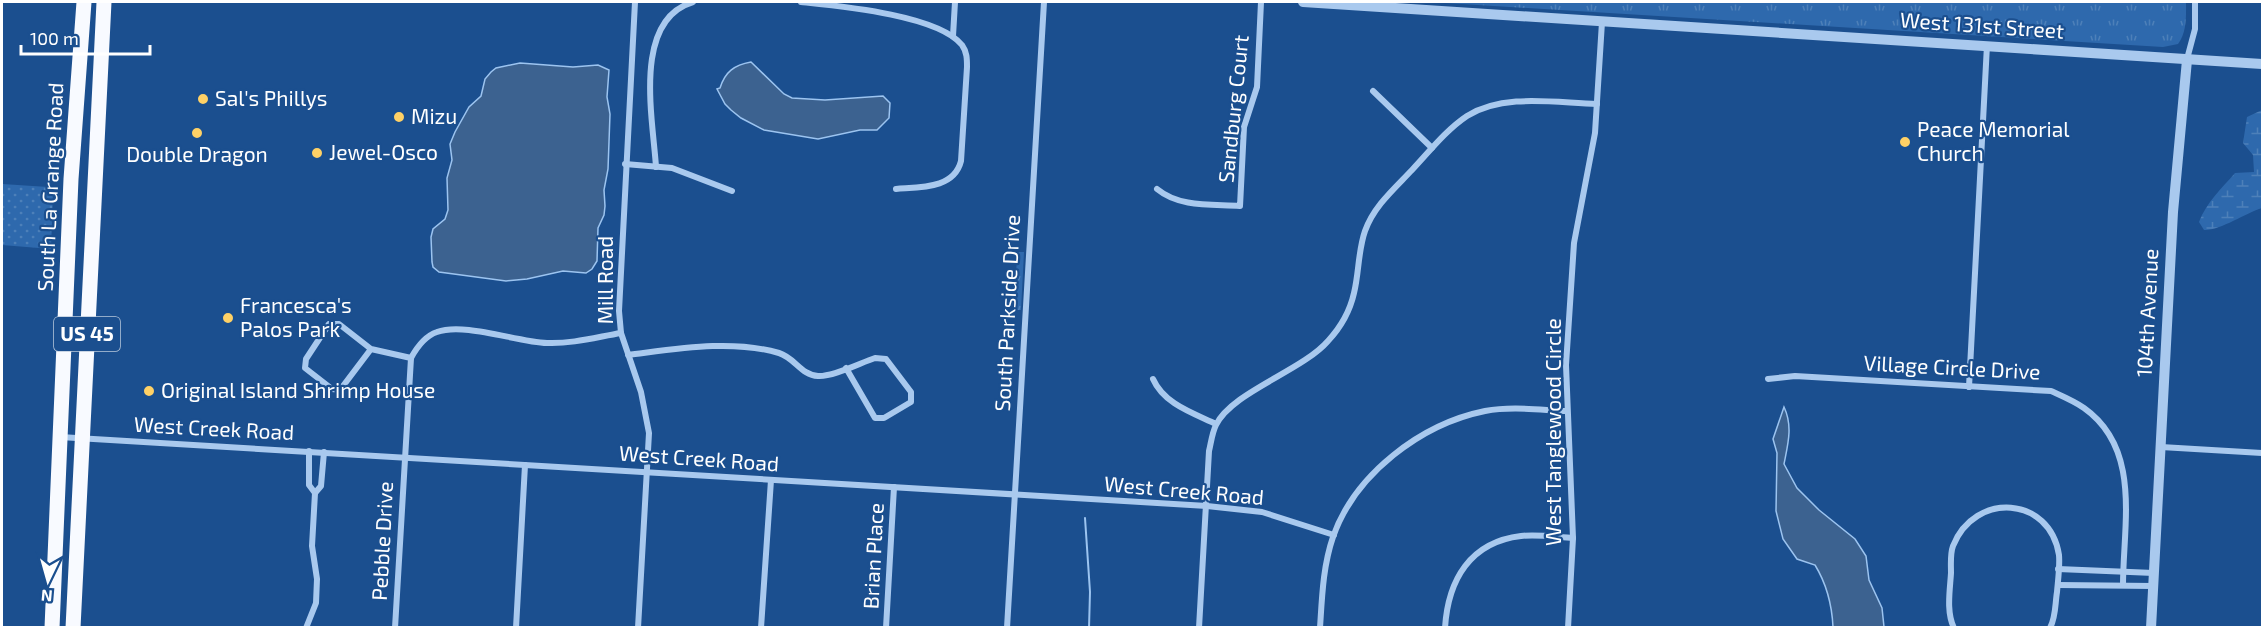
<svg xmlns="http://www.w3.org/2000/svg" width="2264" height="629" viewBox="0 0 2264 629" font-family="'Exo 2',sans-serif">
<defs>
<pattern id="grass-dots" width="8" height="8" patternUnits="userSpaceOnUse" patternTransform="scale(1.5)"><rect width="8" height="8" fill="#2e69ad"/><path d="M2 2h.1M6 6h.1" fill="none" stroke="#4d80b9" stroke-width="1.8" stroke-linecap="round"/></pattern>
<pattern id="wetland-marsh" width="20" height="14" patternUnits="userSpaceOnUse" patternTransform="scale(1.5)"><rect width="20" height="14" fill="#2e69ad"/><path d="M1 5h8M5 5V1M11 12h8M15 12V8" fill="none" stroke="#4d80b9"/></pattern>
<pattern id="park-tufts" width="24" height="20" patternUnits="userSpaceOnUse" patternTransform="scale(1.5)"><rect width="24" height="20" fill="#2e69ad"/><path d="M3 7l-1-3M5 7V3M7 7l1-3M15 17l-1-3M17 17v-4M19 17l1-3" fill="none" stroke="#4d80b9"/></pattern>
</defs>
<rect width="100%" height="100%" fill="#1b4f8f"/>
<path fill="url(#grass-dots)" d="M2 184 48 187 53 192 51 249 2 245Z"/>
<path fill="url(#wetland-marsh)" d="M2262 110V208C2246 213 2219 231 2204 230L2199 222C2206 203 2222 188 2235 173L2254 172 2253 155 2243 143 2247 117Z"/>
<g fill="url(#park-tufts)">
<path d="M1430 2H2186C2186 16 2187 32 2178 44L2163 47Z"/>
<path d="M1017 252H1024L1021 310H1015Z"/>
</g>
<g fill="#3c6290" stroke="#9cc4f0" stroke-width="1.5">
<path d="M751 62 784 94 792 98 825 100 883 96 890 103 889 118 877 130H860L818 139 764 130 741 118 731 110 725 104 717 89 720 88C725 72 734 65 751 62Z"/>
<path d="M520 63 573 67 598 65 609 70 607 97 610 114 609 142 608 169 604 190 605 206 604 215 598 228 597 261 592 269 586 273 563 271 527 279 506 281 439 272 433 267 432 262 431 237 433 229 445 219 448 210 447 178 452 160 450 144 455 132 469 107 481 96 485 79 491 72 496 68Z"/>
<path d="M1784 407C1793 426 1788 444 1784 464L1797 488 1819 510 1855 539 1866 556 1869 580 1882 608 1884 627H1833C1832 606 1826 583 1815 565L1797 559 1783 539 1776 511 1777 453 1773 439Z"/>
</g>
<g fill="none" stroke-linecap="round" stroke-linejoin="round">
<path stroke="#9cc4f0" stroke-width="2" d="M1085 518 1090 592 1089 628"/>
<g stroke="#a9c9ee" stroke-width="6">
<path d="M635 2 619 311 621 333 641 392 649 433 638 628"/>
<path d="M801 2C839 6 938 15 962 45 967 52 967 59 967 67L961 161C954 189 920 187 896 189"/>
<path d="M953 36 955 2"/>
<path d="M2187 59 2195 29V2"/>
<path d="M1373 91 1432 148"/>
<path d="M625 164 672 168 732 191"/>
<path d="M656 167C653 119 632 20 693 2"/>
<path d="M1157 189C1180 208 1213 204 1240 206L1244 127 1257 87 1261 2"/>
<path d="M371 349 340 390 332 389 305 368 306 359 329 324H339L371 349 411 358"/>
<path d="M628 355C676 349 731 339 779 353 795 358 801 375 818 376 833 377 860 363 875 358L886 359 911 392V402L884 418H875L846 368"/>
<path d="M1153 379C1164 404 1193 413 1216 424"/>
<path d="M1768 379 1795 376 2051 391C2062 396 2074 401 2084 408 2142 449 2123 525 2123 585"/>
<path d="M1969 387 1987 45"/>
<path d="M60 437 1207 506 1262 512 1334 535"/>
<path d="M2161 447 2262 453"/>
<path d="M309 451V485L315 493"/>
<path d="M2058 569 2154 573"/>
<path d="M2058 585 2153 586"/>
<path d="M306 628 316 603 317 579 312 546 315 493 321 486 324 452"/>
<path d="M395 628 411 358C417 347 425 336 437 332 464 322 517 342 547 343 572 344 597 337 621 333"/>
<path d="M516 628 525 465"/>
<path d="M761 628 771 480"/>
<path d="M886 628 894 487"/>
<path d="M1007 628 1044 2"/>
<path d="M1199 628 1209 451C1211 443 1212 433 1216 425 1232 392 1302 371 1328 341 1340 328 1350 311 1354 293 1359 273 1358 251 1365 231 1374 206 1394 189 1412 170 1429 152 1446 130 1467 116 1504 93 1555 103 1597 104"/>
<path d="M1320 628C1322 597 1323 566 1333 537 1355 474 1421 424 1485 411 1512 406 1540 410 1567 411"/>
<path d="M1445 628C1448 580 1470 542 1521 536 1537 534 1556 537 1573 538"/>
<path d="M1568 628 1573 538 1566 365 1574 243 1595 133 1602 22"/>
<path d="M1954 628C1946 612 1950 590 1951 573 1951 564 1950 554 1953 546 1975 491 2050 496 2059 555 2060 566 2058 580 2057 592 2055 604 2056 617 2050 628"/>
</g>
<g stroke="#a9c9ee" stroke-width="10">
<path d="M1303 2 2262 64"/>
<path d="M2151 628 2173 212 2187 60"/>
</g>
<g stroke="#f8faff" stroke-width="15">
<path d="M52 628 71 179 84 2"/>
<path d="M73 628 104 2"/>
</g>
</g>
<g fill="#ffd166" stroke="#1b4f8f" stroke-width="2">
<circle cx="203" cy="99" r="6"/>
<circle cx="399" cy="117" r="6"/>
<circle cx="197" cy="133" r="6"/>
<circle cx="1905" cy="142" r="6"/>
<circle cx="317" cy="153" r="6"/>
<circle cx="228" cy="318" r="6"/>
<circle cx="149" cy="391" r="6"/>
</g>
<g text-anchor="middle" stroke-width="4.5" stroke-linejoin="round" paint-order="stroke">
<rect fill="#1b4f8f" stroke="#bbcadd" stroke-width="1.5" x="54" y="317" width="66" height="34" rx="4.5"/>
<g font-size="20" font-weight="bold" fill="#fff">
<text x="87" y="341">US 45</text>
</g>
<g font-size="21" fill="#fff" stroke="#1b4f8f">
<text transform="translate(1982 26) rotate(4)" y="7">West 131st Street</text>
<text transform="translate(1234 109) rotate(-84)" y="7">Sandburg Court</text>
<text transform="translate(51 187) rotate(-87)" y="7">South La Grange Road</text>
<text transform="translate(606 280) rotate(-90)" y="7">Mill Road</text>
<text transform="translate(1008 313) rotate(-87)" y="7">South Parkside Drive</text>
<text transform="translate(2148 313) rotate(-87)" y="7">104th Avenue</text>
<text transform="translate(1952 368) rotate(3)" y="7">Village Circle Drive</text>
<text transform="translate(214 429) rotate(3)" y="7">West Creek Road</text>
<text transform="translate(1554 432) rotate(-90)" y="7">West Tanglewood Circle</text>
<text transform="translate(699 459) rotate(4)" y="7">West Creek Road</text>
<text transform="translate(1184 491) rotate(5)" y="7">West Creek Road</text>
<text transform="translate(383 541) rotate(-87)" y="7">Pebble Drive</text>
<text transform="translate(874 556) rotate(-87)" y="7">Brian Place</text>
</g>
<g font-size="21" fill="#fff" stroke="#1b4f8f" text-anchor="start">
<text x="215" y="106">Sal's Phillys</text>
<text x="411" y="124">Mizu</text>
<text x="1917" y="137">Peace Memorial<tspan x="1917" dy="24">Church</tspan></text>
<text x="329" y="160">Jewel-Osco</text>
<text x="197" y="162" text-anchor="middle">Double Dragon</text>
<text x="240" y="313">Francesca's<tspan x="240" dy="24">Palos Park</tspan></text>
<text x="161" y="398">Original Island Shrimp House</text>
</g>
</g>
<rect width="2264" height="629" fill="none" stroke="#ffffff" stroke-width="6"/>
<g transform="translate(48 581) rotate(185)" stroke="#1b4f8f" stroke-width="4.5" paint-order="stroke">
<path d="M0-4.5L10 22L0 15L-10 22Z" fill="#ffffff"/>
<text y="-9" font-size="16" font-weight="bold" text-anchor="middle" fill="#ffffff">N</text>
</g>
<path d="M21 45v9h129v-9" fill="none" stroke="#ffffff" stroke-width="3"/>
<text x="30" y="45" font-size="18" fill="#ffffff" stroke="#1b4f8f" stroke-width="4.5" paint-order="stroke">100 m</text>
</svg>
